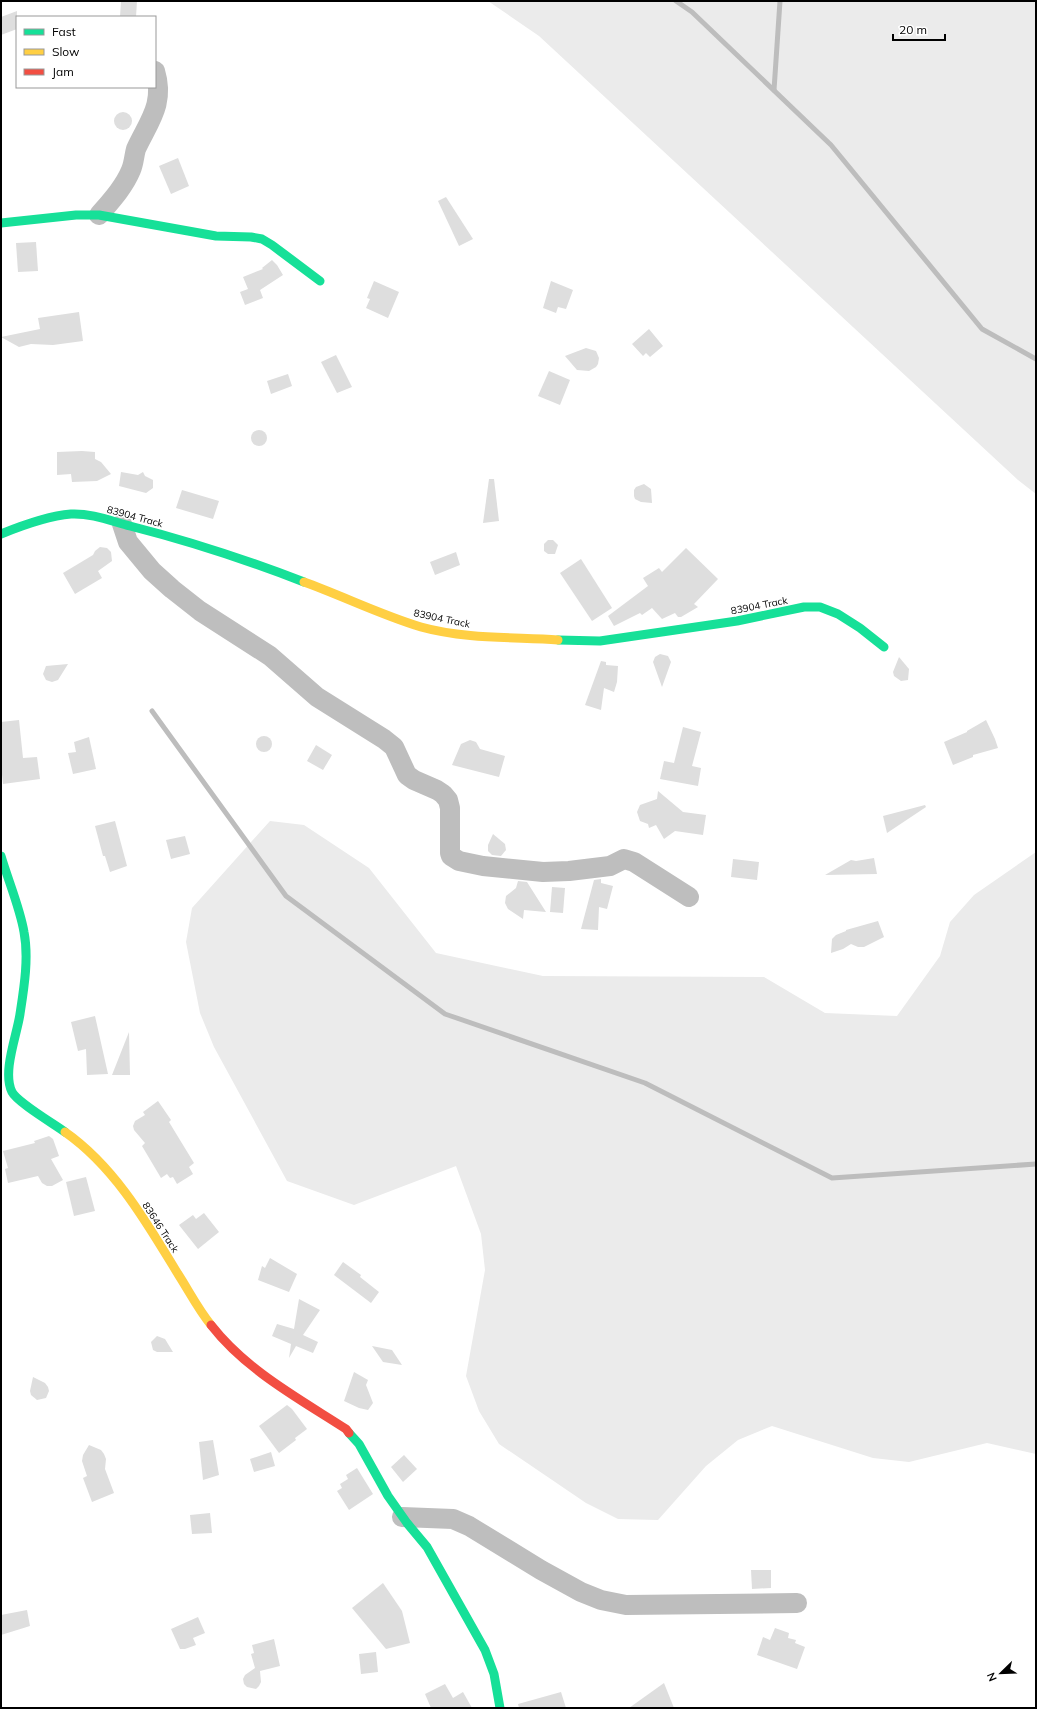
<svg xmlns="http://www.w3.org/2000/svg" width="1037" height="1709" viewBox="0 0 1037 1709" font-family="Mulish,sans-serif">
<rect width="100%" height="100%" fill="#fff"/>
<g fill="#ebebeb">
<path d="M488 1H1036V494L1018 480 539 36Z"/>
<path d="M270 821 304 825 369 868 436 953 543 976 764 977 825 1013 897 1016 940 956 950 922 974 895 1036 852V1454L987 1443 909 1462 873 1458 772 1426 738 1440 706 1466 658 1520 618 1519 586 1503 499 1444 479 1411 466 1376 485 1270 481 1234 456 1166 354 1205 287 1181 214 1047 200 1013 186 942 192 908Z"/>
</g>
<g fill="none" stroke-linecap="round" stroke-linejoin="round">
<g stroke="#bdbdbd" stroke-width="5">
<path d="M676 1 692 12 831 145 982 329 1036 359"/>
<path d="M774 90 780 1"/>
<path d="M152 711 286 896 445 1014 645 1083 832 1178 1036 1164"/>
</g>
</g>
<g fill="#dedede">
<path d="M121 1H137L136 17H120Z"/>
<path d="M17 11V29L1 35V17Z"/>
<circle cx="123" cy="121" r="9"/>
<path d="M178 158 189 186 171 194 159 166Z"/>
<path d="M446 197 473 239 459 246 438 201Z"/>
<path d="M36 242 38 271 18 272 16 243Z"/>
<path d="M272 260 277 265 283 275 260 290 263 298 245 305 240 292 248 289 243 277 263 269 262 268Z"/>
<path d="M374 281 399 292 388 318 366 308 370 299 367 298Z"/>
<path d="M551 281 573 290 566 309 558 307 556 313 543 308Z"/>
<path d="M79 312 83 341 53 345 31 344 19 347 1 337 40 329 38 318Z"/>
<path d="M649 329 663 346 650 357 646 353 643 356 632 344Z"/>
<path d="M586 348 596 351 599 358 598 364 596 367 589 371 577 370 565 356Z"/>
<path d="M336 355 352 387 337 393 321 362Z"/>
<path d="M549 371 570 380 560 405 538 396Z"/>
<path d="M288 374 292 386 271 394 267 381Z"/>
<circle cx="259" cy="438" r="8"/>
<path d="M82 451 95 452V459L101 462 111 474 97 481 72 482 71 474 57 475V452Z"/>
<path d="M121 472 138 475 143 472 145 476 153 480V488L146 493 119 486Z"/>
<path d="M489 479H494L499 521 483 523Z"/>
<path d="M644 484 651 489 652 503 641 502 635 499 634 496V490L636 487Z"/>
<path d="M182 490 219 501 213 519 176 508Z"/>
<path d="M548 540H553L558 545 555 554H548L544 551V544Z"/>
<path d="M100 547 107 548 111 552 112 561 98 571 102 578 75 594 63 573 93 555 95 551Z"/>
<path d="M686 548 718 579 694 604 698 607 681 617H678L675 613 662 619 652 608 642 615 640 613 614 626 608 616 648 586 643 578 659 568 662 572Z"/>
<path d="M456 552 460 565 435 575 430 562Z"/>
<path d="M581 559 612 608 592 621 560 573Z"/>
<path d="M660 654 668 656 671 662 662 687 653 662 655 657Z"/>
<path d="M899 657 909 669 908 680 901 681 894 676 893 672Z"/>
<path d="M601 661 606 662V665L618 666 617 682 614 692 604 688 601 710 585 705Z"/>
<path d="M68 664 58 680 52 682 46 680 43 674 46 666Z"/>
<path d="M19 720 23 758 37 757 40 779 3 784 1 765V722Z"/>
<path d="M986 720 995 739 998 748 973 755V757L953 765 944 742 967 732V731Z"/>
<path d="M683 727 701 732 692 766 701 768 698 786 660 779 664 761 674 763Z"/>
<circle cx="264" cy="744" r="8"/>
<path d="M89 737 96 769 73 774 68 753 76 752 74 742Z"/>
<path d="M470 740 476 742 480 749 505 756 499 777 452 765 461 744Z"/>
<path d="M316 745 332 755 323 770 307 761Z"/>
<path d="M658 791 683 812 706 815 703 835 675 831 664 839 656 825 649 828 648 824 640 821 637 812 640 805 657 799Z"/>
<path d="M925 805 926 807 887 833 883 816Z"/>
<path d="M115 821 127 866 110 872 105 856H103L95 826Z"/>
<path d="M493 834 505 844 506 850 501 856 492 855 488 851V845Z"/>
<path d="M185 836 190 854 171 859 166 840Z"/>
<path d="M874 858 877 874 825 875 851 860 856 861Z"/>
<path d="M733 859 759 862 757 880 731 877Z"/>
<path d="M601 879V883L613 886 607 909 599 907 598 930 581 929 594 880Z"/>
<path d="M518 881 527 882 546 912 524 910 523 919 508 909 505 903 506 896 516 888Z"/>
<path d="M552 887 565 888 563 913 550 912Z"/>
<path d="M878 921 884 937 864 947H858L851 944 843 949 831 953 832 939 836 935 846 931V930Z"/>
<path d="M95 1016 108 1074 87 1075 86 1049 78 1051 71 1022Z"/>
<path d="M129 1032 130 1075H112Z"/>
<path d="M158 1101 171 1120 169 1122 194 1163 189 1167 193 1174 177 1184 173 1177 170 1178 167 1174 161 1178 142 1146 145 1143 134 1130 133 1126 135 1121 145 1115 143 1112Z"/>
<path d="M49 1136 53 1139 59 1156 51 1159 63 1180 52 1186H47L42 1183 38 1176 8 1183 5 1169 8 1168 3 1151 35 1143 34 1141Z"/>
<path d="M86 1177 95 1211 74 1216 66 1182Z"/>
<path d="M204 1213 219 1232 198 1249 179 1225 193 1215 196 1219Z"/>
<path d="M270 1258 297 1274 289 1292 258 1280 262 1266 265 1268Z"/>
<path d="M343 1262 361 1275 360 1277 379 1292 371 1303 334 1275Z"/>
<path d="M299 1299 320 1310 303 1335 318 1342 313 1353 296 1346 289 1358 291 1344 272 1336 277 1324 294 1329Z"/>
<path d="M157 1336 165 1339 173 1352H157L153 1350 151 1342Z"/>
<path d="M372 1346 392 1350 402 1365 383 1362Z"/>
<path d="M354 1372 368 1380 366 1385 373 1403 368 1410 359 1408 344 1401Z"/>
<path d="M33 1377 45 1383 48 1387 49 1391 46 1398 37 1400 31 1395 30 1391Z"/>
<path d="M287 1405 292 1409 307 1429 295 1438 296 1440 279 1453 259 1426Z"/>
<path d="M213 1440 219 1475 203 1480 199 1442Z"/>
<path d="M89 1445 101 1450 104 1454 106 1459 105 1469 114 1493 92 1502 83 1478 87 1476 82 1461 83 1455Z"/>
<path d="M271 1452 275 1466 254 1472 250 1459Z"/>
<path d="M404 1455 417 1469 403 1482 391 1467Z"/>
<path d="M357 1468 373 1494 349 1510 337 1491 342 1488 340 1484 348 1479 346 1475Z"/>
<path d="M210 1513 212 1533 192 1534 190 1515Z"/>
<path d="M751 1570H771V1588L752 1589Z"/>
<path d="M383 1583 402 1611 410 1643 386 1649 352 1608Z"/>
<path d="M27 1610 30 1626 1 1635V1615Z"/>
<path d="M198 1617 205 1633 193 1638 196 1645 185 1649H180L171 1629Z"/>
<path d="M775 1628 789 1633 788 1638 796 1640 795 1643 805 1647 797 1669 757 1655 763 1637 770 1640Z"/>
<path d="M274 1639 280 1666 260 1671 261 1682 259 1686 256 1689 247 1687 244 1684 243 1679 245 1675 255 1668 251 1654 254 1653 252 1645Z"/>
<path d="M376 1652 378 1672 361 1674 359 1654Z"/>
<path d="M664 1683 674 1708H629Z"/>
<path d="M445 1684 453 1698 463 1692 472 1708H431L425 1694Z"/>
<path d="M561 1692 566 1708H519L518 1704Z"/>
</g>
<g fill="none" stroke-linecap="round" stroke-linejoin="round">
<g stroke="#bebebe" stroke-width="20">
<path d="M99 215C111 201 124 187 131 170 134 163 134 156 136 149 149 121 165 104 155 71"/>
<path d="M122 524 128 542 152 571 172 589 200 611 270 656 317 697 384 739 394 747 407 775 414 780 437 790 443 794 448 800 450 808V853L451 856 459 861 483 866 543 872 569 871 610 866 624 859 634 862 689 897"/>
<path d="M402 1517 453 1519 469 1526 541 1570 581 1592 601 1600 626 1605 797 1603"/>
</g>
<g stroke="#16e098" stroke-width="9">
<path d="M1 223 76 215H99L216 236 251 237 262 239 272 245 320 281"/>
<path d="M1 534C23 525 47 516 71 514 91 513 111 521 130 526 189 541 247 560 304 582"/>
<path d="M558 640 600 641 737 621 804 607H820L838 614 860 628 884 647"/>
<path d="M1 856C8 880 20 908 24 932 29 958 24 988 20 1014 17 1035 2 1072 12 1092 17 1102 54 1124 65 1132"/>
<path d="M349 1433 359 1444 388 1496 407 1523 427 1547 485 1650 494 1674 500 1708"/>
</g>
<g stroke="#ffcf43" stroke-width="9">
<path d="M304 582C343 596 381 615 421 627 464 639 513 637 558 640"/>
<path d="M65 1132C115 1167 147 1223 178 1274 189 1291 198 1309 211 1325"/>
</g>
<path stroke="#f24e42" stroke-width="9" d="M211 1325C246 1370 298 1398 346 1429L349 1433"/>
</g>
<g text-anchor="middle" stroke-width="3" stroke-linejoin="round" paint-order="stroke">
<g font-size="10" fill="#000" stroke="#fff">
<text transform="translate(135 516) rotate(15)" y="4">83904 Track</text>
<text transform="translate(759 605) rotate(-11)" y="4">83904 Track</text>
<text transform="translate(442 618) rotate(12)" y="4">83904 Track</text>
<text transform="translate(161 1227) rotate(57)" y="4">83646 Track</text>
</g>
</g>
<rect width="1037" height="1709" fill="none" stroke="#000000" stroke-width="4"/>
<rect x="16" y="16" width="140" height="72" fill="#ffffff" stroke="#999999"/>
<rect x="24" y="29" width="20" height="6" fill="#16e098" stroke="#999999"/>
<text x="52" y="36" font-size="12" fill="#000000">Fast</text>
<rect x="24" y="49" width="20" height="6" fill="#ffcf43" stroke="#999999"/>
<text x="52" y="56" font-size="12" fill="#000000">Slow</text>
<rect x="24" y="69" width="20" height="6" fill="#f24e42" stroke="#999999"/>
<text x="52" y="76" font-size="12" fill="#000000">Jam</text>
<g transform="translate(1001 1673) rotate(247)" stroke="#ffffff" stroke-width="3" paint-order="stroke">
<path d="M0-3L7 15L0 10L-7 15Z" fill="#000000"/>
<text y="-6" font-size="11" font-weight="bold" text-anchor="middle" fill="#000000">N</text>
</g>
<path d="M893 34v6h52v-6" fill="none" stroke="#000000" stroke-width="2"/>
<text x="899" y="34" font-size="12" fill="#000000" stroke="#ffffff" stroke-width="3" paint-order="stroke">20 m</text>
</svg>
